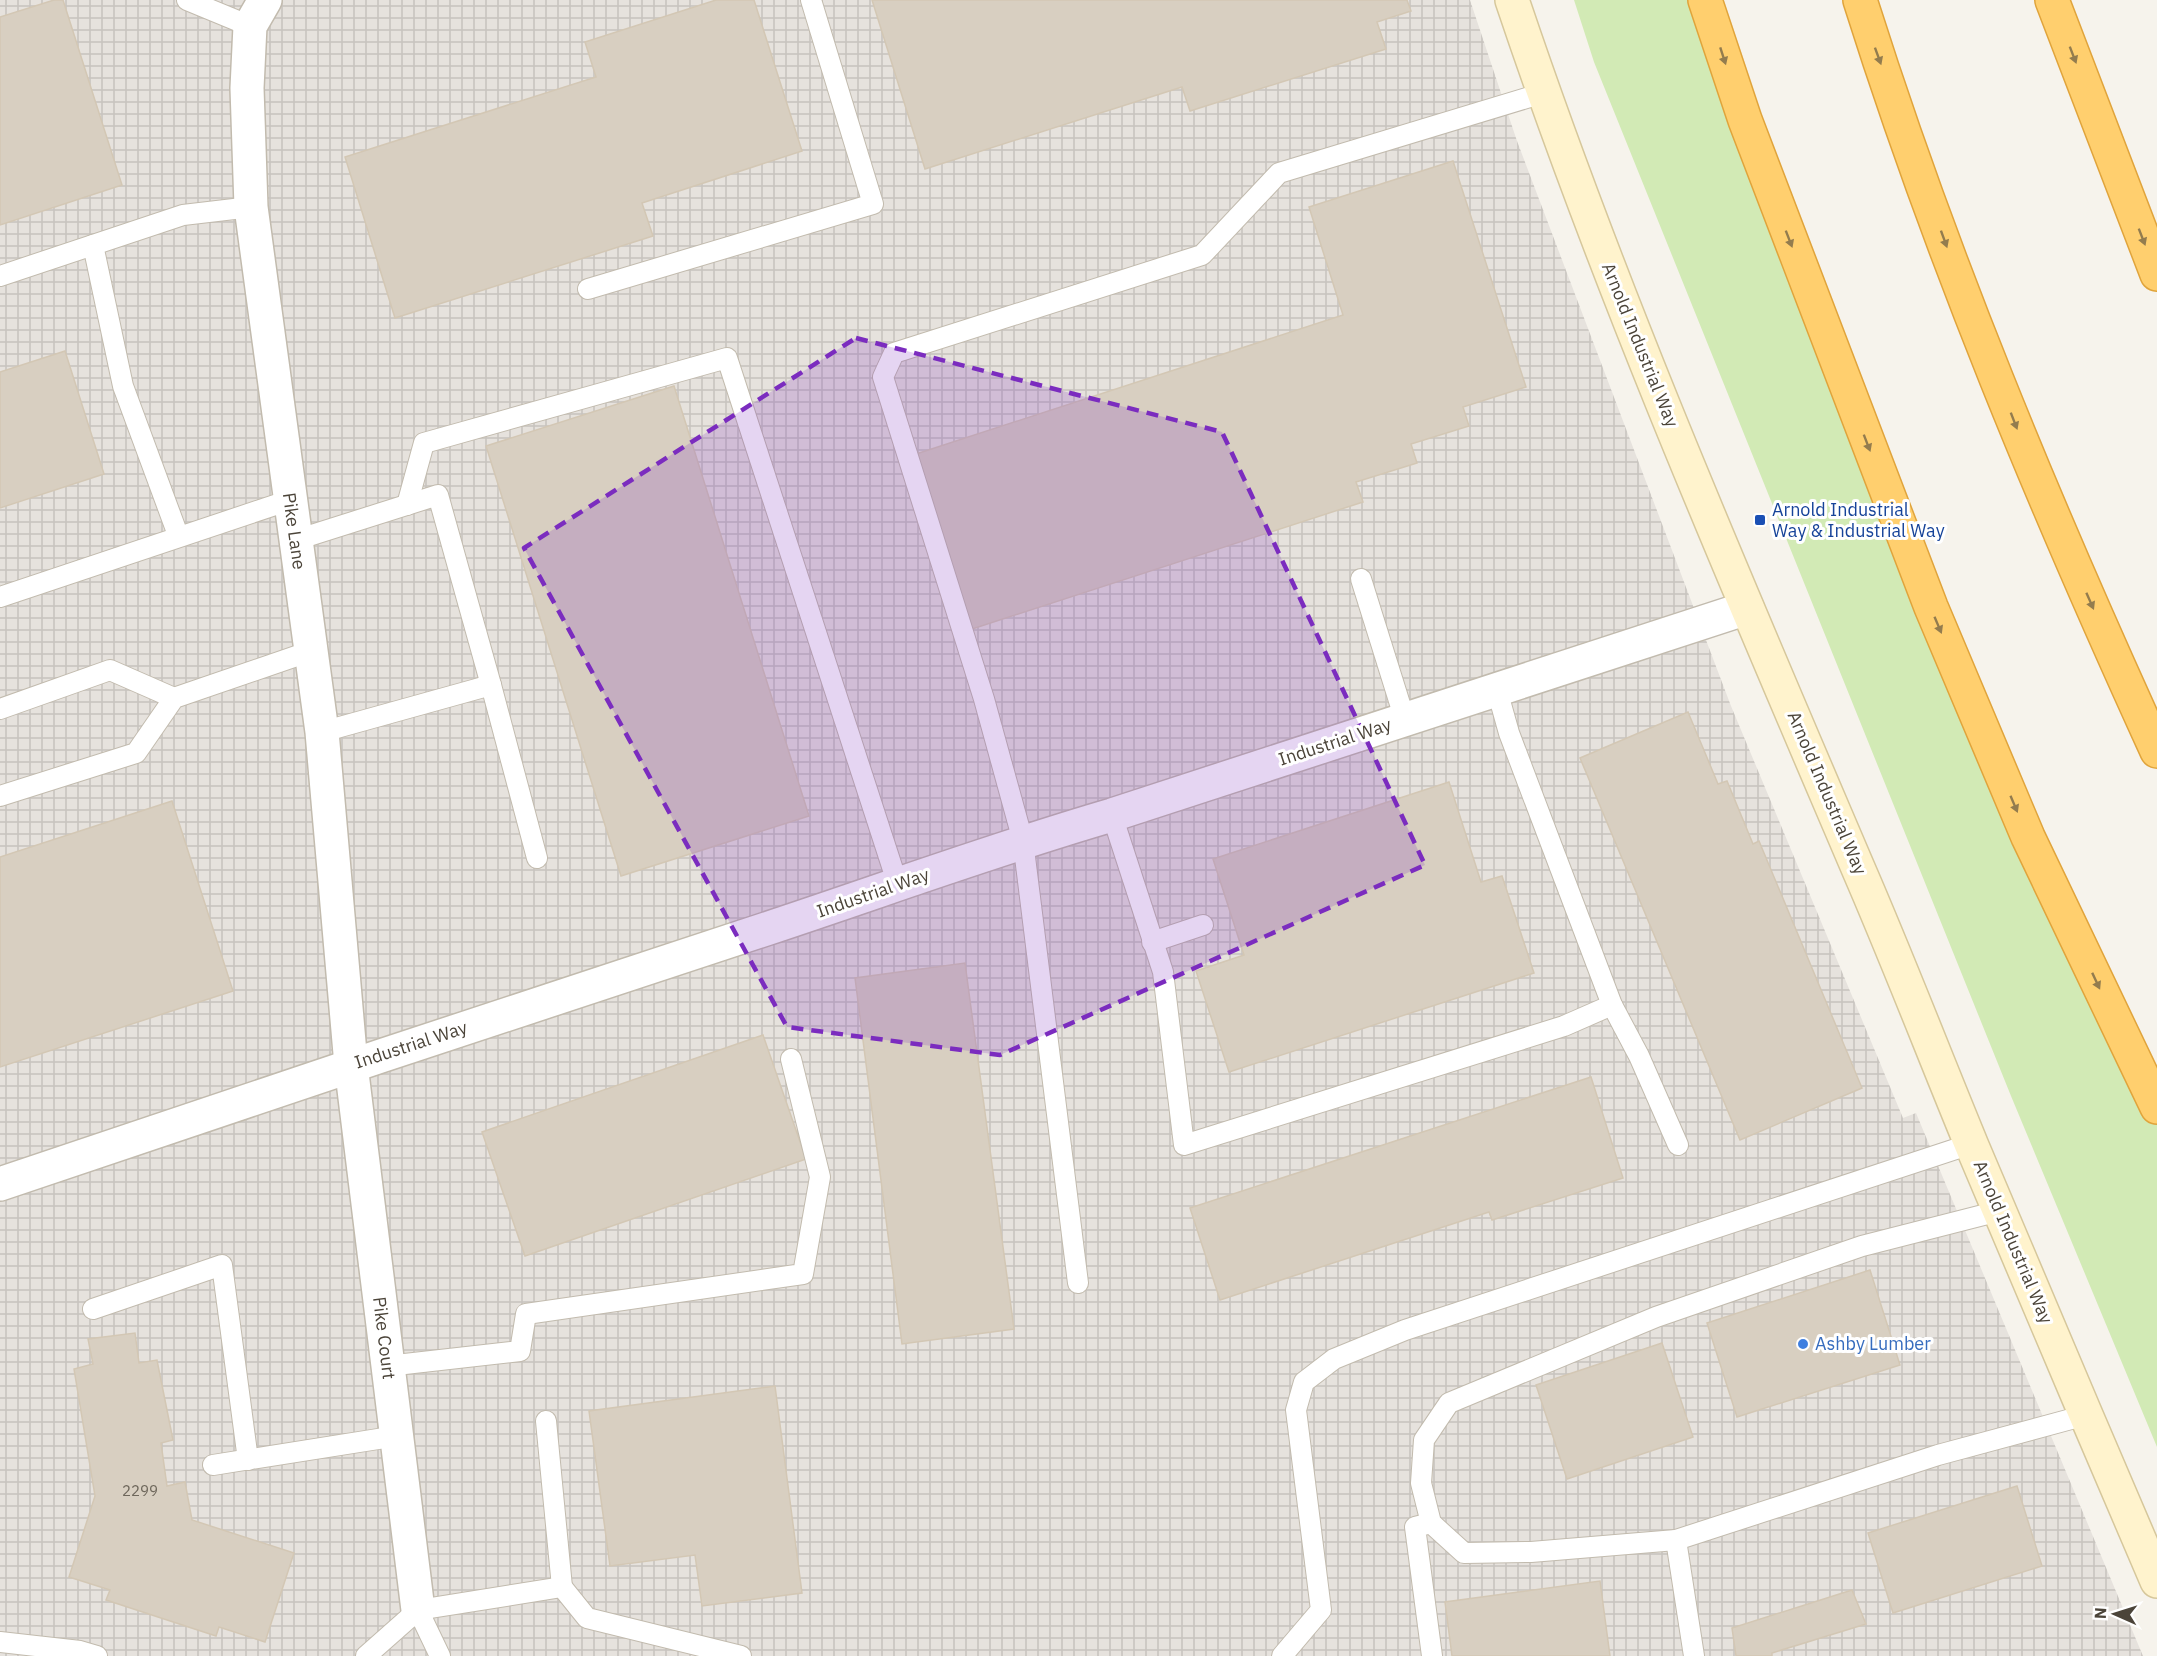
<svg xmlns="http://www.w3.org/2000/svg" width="2157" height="1656" viewBox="0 0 2157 1656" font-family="'IBM Plex Sans',sans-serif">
<defs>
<pattern id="industrial-grid" width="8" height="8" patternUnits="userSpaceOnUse" patternTransform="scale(1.5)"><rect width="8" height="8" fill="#e6e2dd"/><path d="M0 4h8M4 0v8" fill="none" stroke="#c7c3be"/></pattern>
</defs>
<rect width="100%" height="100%" fill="#f6f3ec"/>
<path fill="url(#industrial-grid)" d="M0 0H1470L1517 141 1731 706 1903 1118 1916 1113 2143 1656H0Z"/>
<path fill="#d2eab5" d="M1574 0H1705L1745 120 2157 1107V1447L2011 1096 1594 62Z"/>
<g fill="#d8cfc1" stroke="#d3c7b4" stroke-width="1.5">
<path d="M54 0H63L122 185 0 225V17Z"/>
<path d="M716 0H754L802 151 642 203 653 236 395 318 345 157 596 77 585 42Z"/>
<path d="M872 0H1407L1411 11 1377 22 1386 49 1190 111 1182 87 925 169Z"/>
<path d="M1453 161 1526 387 1463 407 1469 426 1411 444 1417 463 1356 482 1363 502 969 630 913 455 1343 315 1309 207Z"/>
<path d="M65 351 104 474 0 508V372Z"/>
<path d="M674 386 809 816 621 876 486 446Z"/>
<path d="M1688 712 1718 784 1727 781 1753 844 1759 841 1862 1088 1740 1140 1580 758Z"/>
<path d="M1449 782 1481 882 1502 876 1534 973 1229 1072 1196 971 1244 955 1213 859Z"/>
<path d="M172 801 233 991 0 1067V857Z"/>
<path d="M965 963 1014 1329 902 1344 855 978Z"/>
<path d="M763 1035 806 1159 525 1256 482 1132Z"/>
<path d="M1591 1077 1623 1178 1492 1220 1489 1212 1220 1300 1190 1208Z"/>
<path d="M1870 1270 1900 1365 1737 1417 1707 1323Z"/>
<path d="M135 1333 139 1363 157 1360 173 1440 161 1443 167 1486 185 1482 192 1520 294 1553 265 1642 219 1627 216 1636 106 1600 110 1590 69 1577 95 1496 74 1369 93 1364 88 1339Z"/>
<path d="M1662 1343 1693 1437 1567 1479 1536 1385Z"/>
<path d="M775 1386 802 1593 702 1606 695 1555 610 1566 589 1411Z"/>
<path d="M2017 1486 2042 1566 1893 1613 1868 1533Z"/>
<path d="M1600 1581 1610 1656H1452L1445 1602Z"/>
<path d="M1852 1590 1866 1624 1772 1653V1656H1736L1732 1628Z"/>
</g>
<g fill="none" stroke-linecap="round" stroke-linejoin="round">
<defs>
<g id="lane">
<path d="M187 0 250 26"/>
<path d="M93 245 123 386 178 535"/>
<path d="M0 276 183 215 251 207"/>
<path d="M588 289 873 204 811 0"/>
<path d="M407 505 424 443 727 358 898 885"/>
<path d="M296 540 438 495 491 685"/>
<path d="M1361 579 1405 720"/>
<path d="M0 597 290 500"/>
<path d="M1497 690 1509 733 1612 1005 1639 1056 1678 1145"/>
<path d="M0 709 110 670 174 698"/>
<path d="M322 732 491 685 537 858"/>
<path d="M0 796 136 753 174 698 311 651"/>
<path d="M1112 815 1163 972 1184 1145 1564 1026 1612 1005"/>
<path d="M1152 942 1203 925"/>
<path d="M1999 1211 1862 1246 1656 1317 1449 1403 1424 1440 1421 1483 1431 1523 1464 1553 1531 1552 1676 1540 1938 1455 2086 1415"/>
<path d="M1078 1283 1023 841 984 699 883 377 894 353 1202 255 1279 173 1543 93"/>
<path d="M93 1309 222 1265 248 1460"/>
<path d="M387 1366 520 1351 526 1314 803 1274 820 1177 791 1059"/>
<path d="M546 1421 562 1587"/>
<path d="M213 1465 397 1436"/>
<path d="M1431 1523 1415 1527 1432 1656"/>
<path d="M1676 1540 1694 1656"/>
<path d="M0 1642 80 1651 97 1656"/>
<path d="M366 1656 418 1610"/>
<path d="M440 1656 418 1610 562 1587 587 1618 741 1656"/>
<path d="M1282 1656 1321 1610 1296 1410 1304 1382 1334 1359 1405 1330 1971 1144"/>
</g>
<g id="street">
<path d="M265 0 250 26 247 88 251 207 322 732 351 1065 418 1610"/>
<path d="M0 1184C255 1097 510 1013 766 929 881 891 995 849 1112 815L1747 608"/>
</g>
<path id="secondary" d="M1512 0C1611 295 1736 582 1858 868 1898 960 1934 1054 1972 1146 2033 1292 2095 1436 2157 1581"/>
<g id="highway">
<path d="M1705 0 1745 120 1931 607 2028 837 2157 1107"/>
<path d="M1860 0C1941 257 2045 506 2157 751"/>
<path d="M2052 0 2157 274"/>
</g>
</defs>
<use href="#lane" stroke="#c2bbae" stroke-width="22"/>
<use href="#street" stroke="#c2bbae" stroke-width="36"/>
<use href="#secondary" stroke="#d6c79b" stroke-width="36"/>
<use href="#highway" stroke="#e0a43c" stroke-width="36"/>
<use href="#lane" stroke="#fff" stroke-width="20"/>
<use href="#street" stroke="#fff" stroke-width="33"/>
<use href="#secondary" stroke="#fff3cd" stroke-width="33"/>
<use href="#highway" stroke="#ffcf6e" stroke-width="33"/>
</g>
<defs><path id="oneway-solid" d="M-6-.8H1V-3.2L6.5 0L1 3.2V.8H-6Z" transform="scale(1.5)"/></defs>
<g fill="#937c4e">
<use href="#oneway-solid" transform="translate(2073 55) rotate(69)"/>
<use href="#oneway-solid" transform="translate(1723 56) rotate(72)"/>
<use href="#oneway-solid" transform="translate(1878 56) rotate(70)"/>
<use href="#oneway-solid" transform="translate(2142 237) rotate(69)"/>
<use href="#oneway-solid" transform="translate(1789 239) rotate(69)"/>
<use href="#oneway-solid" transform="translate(1944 239) rotate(70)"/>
<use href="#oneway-solid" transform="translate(2014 421) rotate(69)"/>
<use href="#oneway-solid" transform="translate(1867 443) rotate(69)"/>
<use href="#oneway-solid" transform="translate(2090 601) rotate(66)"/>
<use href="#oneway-solid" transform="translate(1938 625) rotate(67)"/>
<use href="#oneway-solid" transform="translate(2014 804) rotate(67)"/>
<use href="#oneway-solid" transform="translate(2096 981) rotate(65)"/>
</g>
<path fill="#7b2cbf" fill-opacity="0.2" stroke="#7b2cbf" stroke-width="4.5" stroke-dasharray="12 8" stroke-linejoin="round" d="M856 338 1222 432 1425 865 1000 1055 787 1027 524 548Z"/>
<rect fill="#1a4fb4" stroke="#fff" stroke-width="2" x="1754" y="514" width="12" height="12" rx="3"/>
<circle fill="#3f7fe0" stroke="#fff" stroke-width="2" cx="1803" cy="1344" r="6"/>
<g text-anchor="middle" stroke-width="6" stroke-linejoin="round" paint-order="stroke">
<g font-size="15" fill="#6e675b">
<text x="140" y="1496">2299</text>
</g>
<g font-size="18" fill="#4b4439" stroke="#fff">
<text transform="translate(1640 345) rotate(68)" y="6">Arnold Industrial Way</text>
<text transform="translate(294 531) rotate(82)" y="6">Pike Lane</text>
<text transform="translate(1335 742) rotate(-18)" y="6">Industrial Way</text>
<text transform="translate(1827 793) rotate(67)" y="6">Arnold Industrial Way</text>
<text transform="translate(873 893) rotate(-19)" y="6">Industrial Way</text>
<text transform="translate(411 1045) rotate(-18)" y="6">Industrial Way</text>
<text transform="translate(2013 1242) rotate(67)" y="6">Arnold Industrial Way</text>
<text transform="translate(384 1338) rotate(83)" y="6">Pike Court</text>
</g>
<g font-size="18" fill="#164399" stroke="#fff" text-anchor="start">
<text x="1772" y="516">Arnold Industrial<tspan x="1772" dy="21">Way &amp; Industrial Way</tspan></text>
</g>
<g font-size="18" fill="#366cbe" stroke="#fff" text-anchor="start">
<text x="1815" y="1350">Ashby Lumber</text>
</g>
</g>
<g transform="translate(2115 1614) rotate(273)" stroke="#ffffff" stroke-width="4.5" paint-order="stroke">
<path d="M0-4.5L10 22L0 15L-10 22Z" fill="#4b4439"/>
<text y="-9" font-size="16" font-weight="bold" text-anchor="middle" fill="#4b4439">N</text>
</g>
</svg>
